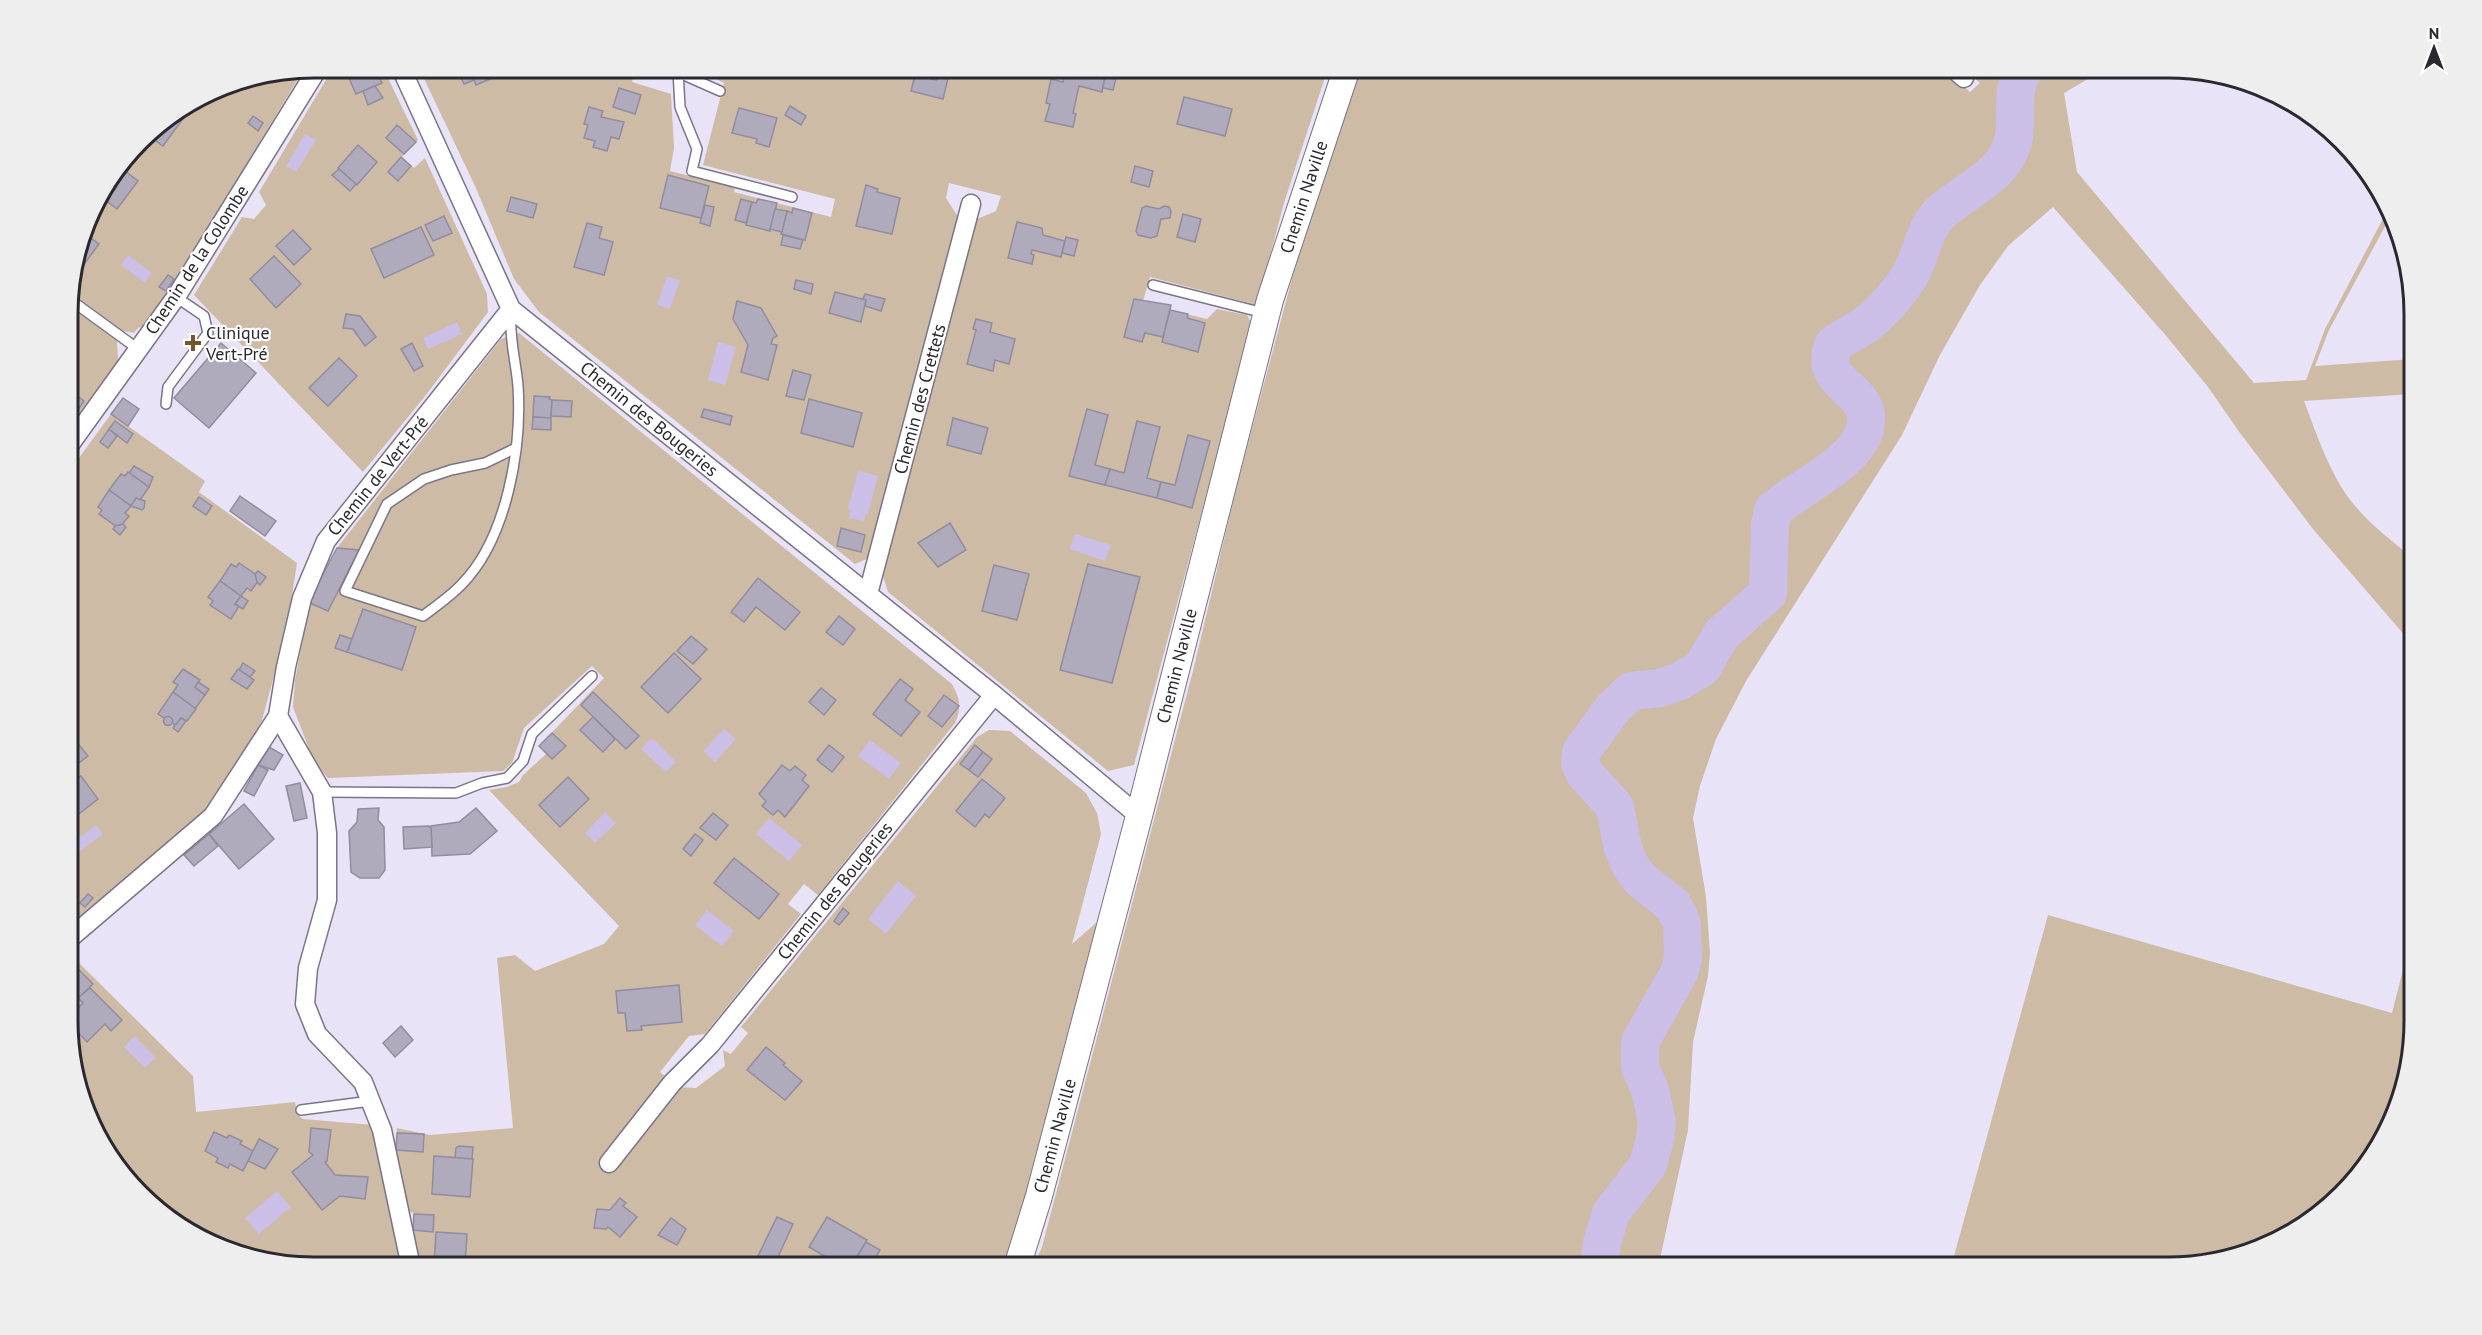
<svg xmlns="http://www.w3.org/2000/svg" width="2482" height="1335" viewBox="0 0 2482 1335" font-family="'PT Sans',sans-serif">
<rect width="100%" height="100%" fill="#e9e3f7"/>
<g fill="#cdbba6">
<path d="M333 68H383L418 140 402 157 414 168 425 158 487 294 488 312 426 395 363 472 194 295 242 217 254 219 266 205 259 192Z"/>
<path d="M419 68H635L632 82 671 94 674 148 670 171 735 187 734 192 831 217 835 199 703 165 724 83 694 68H1328L1284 203 1257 305 1150 277 1143 301 1142 342 1145 333 1163 337 1170 310 1207 319 1217 309 1247 315 1252 324 1134 765 1108 771 888 592 883 576 975 220 996 211 1001 196 949 183 946 198 958 217 869 558 855 564 539 312 514 279 475 186Z"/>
<path d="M1357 68H1944L1970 92 1980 83 1964 68H2107L2064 93 2077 172 2254 383 2306 380 2325 329 2386 213 2389 219 2329 330 2315 366 2413 359V394L2304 401C2317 435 2329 472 2351 501 2368 523 2392 541 2413 558V645L2313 529 2240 433 2208 387 2168 338 2053 207 2008 246 1980 285 1940 355 1902 435 1746 681 1716 739 1700 786 1693 818 1706 897 1710 953 1708 976 1693 1042 1688 1130 1660 1259 1688 1267H1033L1042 1247 1194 667 1238 481 1316 189Z"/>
<path d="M304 69 178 277 143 328 139 327 134 333 124 331 117 341 118 361 68 432V297L93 205 151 129 220 86Z"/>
<path d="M519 333 952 684C960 698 962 708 955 723L818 895 804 884 788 904 801 914 705 1034 689 1036 660 1072 678 1087 696 1088 725 1066 723 1050 731 1054 748 1033 741 1027 977 737 989 730 1010 731 1086 793 1097 813 1101 834 1072 944 1097 922 1008 1260 1003 1267H418L410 1231 413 1230 414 1213 406 1211 396 1152 397 1128 430 1135 513 1128 497 958 515 955 535 971 604 944 619 926 489 790 507 787 519 782 523 775 546 754 539 746 604 678 592 666 524 728 512 763 503 771 328 778 314 762 293 707 295 680 310 603 316 587 337 548 501 339Z"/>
<path d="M111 414 205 481 199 492 297 563 287 628 262 720 250 746 211 805 179 840 69 927 68 473Z"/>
<path d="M2048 915 2392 1013 2414 926V1022L2389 1130 2353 1184 2305 1226 2247 1255 2184 1267H1951Z"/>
<path d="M69 953 193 1076 196 1112 295 1102 297 1114 303 1119 373 1125 401 1267H314L205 1242 118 1171 86 1115 70 1054Z"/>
</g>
<g fill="#cbbee7">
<path d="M305 134 316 140 296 172 286 166Z"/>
<path d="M128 255 152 273 145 283 121 265Z"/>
<path d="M667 276 680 280 670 309 657 305Z"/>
<path d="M457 322 462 334 428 349 423 338Z"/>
<path d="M718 342 736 347 725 385 708 380Z"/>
<path d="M858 471 878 476 868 514H866L864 521 849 518 850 510 848 509Z"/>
<path d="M1075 534 1111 545 1105 561 1070 549Z"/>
<path d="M724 729 736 739 715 762 703 751Z"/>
<path d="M652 738 676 762 666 772 641 749Z"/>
<path d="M870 740 901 763 889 779 858 756Z"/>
<path d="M605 812 616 823 595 843 585 833Z"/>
<path d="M769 818 802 845 789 861 756 834Z"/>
<path d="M96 825 103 834 79 852 72 843Z"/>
<path d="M898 881 916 896 886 934 868 919Z"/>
<path d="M707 910 734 931 722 946 695 925Z"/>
<path d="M135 1036 156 1058 145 1068 124 1047Z"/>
<path d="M277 1191 291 1207 259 1234 245 1218Z"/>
</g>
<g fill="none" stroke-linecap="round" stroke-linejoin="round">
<path stroke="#cbbee7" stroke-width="38" d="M1599 1267 1602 1243 1611 1213 1648 1165 1655 1139 1657 1122 1650 1090 1640 1067V1042L1680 971 1683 958 1682 923 1673 905 1640 879 1630 865 1623 848 1615 807 1585 774 1580 763 1581 752 1613 708 1631 691 1660 688 1680 681 1702 668 1721 635 1768 593 1770 525 1773 510C1799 488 1856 463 1865 429 1875 386 1817 389 1833 345 1843 337 1853 333 1864 326 1881 314 1895 297 1907 280 1921 260 1922 232 1939 214 1960 194 1988 184 2005 159 2026 128 2004 97 2025 68"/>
</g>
<g fill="#b0aabd" stroke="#918c9e" stroke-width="1.5">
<path d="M349 68H375L382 83 356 94 345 69Z"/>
<path d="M457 68H469L474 80 464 84Z"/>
<path d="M469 68H491L495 77 476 85Z"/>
<path d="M620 68H635L633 78 618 74Z"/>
<path d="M904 68H939L936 80 903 72Z"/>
<path d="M1067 68H1092L1106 71 1102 92 1079 86 1073 113 1076 114 1073 127 1045 121 1050 104 1046 103 1051 79 1063 82Z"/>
<path d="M938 71 949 74 943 99 911 91 915 75 936 80Z"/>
<path d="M1106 71 1117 74 1113 90 1103 88Z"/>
<path d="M375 86 383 98 368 105 363 91Z"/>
<path d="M619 88 641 95 635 114 613 107Z"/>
<path d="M2275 92 2277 93 2289 101 2274 98Z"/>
<path d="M1184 97 1232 109 1225 136 1177 124Z"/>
<path d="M790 106 806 116 801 125 785 115Z"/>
<path d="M186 107 190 109 163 146 147 135 151 129Z"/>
<path d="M589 107 603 111 601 117 624 122 619 139 611 137 607 151 593 147 595 141 584 138 588 125 584 124Z"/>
<path d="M739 108 777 118 769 147 756 143 757 139 732 133Z"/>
<path d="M253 116 263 123 258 131 248 123Z"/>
<path d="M397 125 416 142 404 154 386 138Z"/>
<path d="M358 145 377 162 357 185 338 168Z"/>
<path d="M401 157 411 166 398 181 388 172Z"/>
<path d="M1135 166 1153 171 1149 187 1131 182Z"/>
<path d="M121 168 138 181 117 209 100 196Z"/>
<path d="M339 169 356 184 350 191 332 175Z"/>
<path d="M668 175 709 186 701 218 660 208Z"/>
<path d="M866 185 878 189 877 192 900 198 892 234 856 226Z"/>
<path d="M511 197 537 204 533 218 507 211Z"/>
<path d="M741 199 752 202 746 223 735 220Z"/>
<path d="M758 199 777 203 770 231 746 225 752 202 756 203Z"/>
<path d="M705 205 714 207 710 226 700 223Z"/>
<path d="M1146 206 1159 209 1164 206 1169 207 1171 211 1170 218 1161 219 1157 236 1151 238 1138 235 1136 231 1142 208Z"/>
<path d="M793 208 812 213 805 240 781 234 787 211 792 213Z"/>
<path d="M775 209 787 211 782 232 770 229Z"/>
<path d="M1183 214 1201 219 1195 242 1177 237Z"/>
<path d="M444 216 452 233 433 241 425 225Z"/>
<path d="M1017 222 1042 228 1043 235 1065 241 1061 257 1032 250 1031 254 1034 255 1032 264 1008 258Z"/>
<path d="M587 223 602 227 599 238 613 242 604 275 574 267Z"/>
<path d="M421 227 434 255 384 278 371 249Z"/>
<path d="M293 230 311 249 294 265 276 246Z"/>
<path d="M85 234 99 244 77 274 75 273Z"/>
<path d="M783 235 803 240 800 249 781 245Z"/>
<path d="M1066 237 1078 240 1074 256 1062 253Z"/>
<path d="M274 256 301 284 276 308 250 279Z"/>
<path d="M168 275 174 279 166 291 159 287Z"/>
<path d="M796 280 813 284 811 294 794 289Z"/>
<path d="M835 292 866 300 861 322 829 313Z"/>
<path d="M865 294 885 299 881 311 865 306 866 300 863 299Z"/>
<path d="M1134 299 1171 305 1163 337 1145 333 1142 342 1124 337Z"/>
<path d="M737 301 761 308 777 336 773 338 771 344 777 345 768 380 741 372 748 345 733 319Z"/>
<path d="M1170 310 1188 314 1187 318 1205 323 1198 352 1162 342Z"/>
<path d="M346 314 360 316 376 337 365 346 353 329 343 328Z"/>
<path d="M976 319 992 323 990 332 1015 339 1009 364 995 360 993 371 967 364 976 330 973 329Z"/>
<path d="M221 343 256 373 209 428 174 398Z"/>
<path d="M412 343 423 366 414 371 401 349Z"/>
<path d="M339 358 357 376 328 406 309 388Z"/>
<path d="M793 370 811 375 804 400 786 396Z"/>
<path d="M70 391 84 401 78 410 68 404Z"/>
<path d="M534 396 550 397 549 399 552 400 551 418 533 417Z"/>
<path d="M123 398 139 409 128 426 111 414Z"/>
<path d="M809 399 862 413 853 447 801 433Z"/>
<path d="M552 400 572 401 571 417 551 416Z"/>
<path d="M704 409 732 416 730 425 701 417Z"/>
<path d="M1087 409 1108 415 1095 465 1110 469 1105 485 1069 476Z"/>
<path d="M533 417 551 418V430L532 429Z"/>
<path d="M953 418 988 428 981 454 947 445Z"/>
<path d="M115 421 133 434 127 443 109 429Z"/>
<path d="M1137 421 1160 427 1147 478 1161 482 1157 498 1105 485 1110 469 1124 473Z"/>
<path d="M109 429 117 436 108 448 100 442Z"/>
<path d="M1188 435 1210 441 1192 508 1157 498 1161 482 1175 485Z"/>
<path d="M134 466 153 477 149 487 129 473Z"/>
<path d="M128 472 149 487 140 500 136 498 131 506 109 490 121 474 125 476Z"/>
<path d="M109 490 131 506 125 513 129 516 121 526 117 527 99 514 102 510 98 507Z"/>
<path d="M240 496 276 521 265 536 230 511Z"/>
<path d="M199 497 212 506 206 515 193 506Z"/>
<path d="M136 498 145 501 144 508 142 510 131 506Z"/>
<path d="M950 523 966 550 938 567 918 543Z"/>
<path d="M123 524 126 527 120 535 113 529 115 526Z"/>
<path d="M841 528 865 535 861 552 837 546Z"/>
<path d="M69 538 77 545 69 554Z"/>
<path d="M337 548 359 550 328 611 310 603 316 587Z"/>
<path d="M239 563 257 575 258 581 251 591 247 588 241 596 220 581 231 564 236 567Z"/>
<path d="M1088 564 1140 577 1112 683 1060 670Z"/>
<path d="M994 565 1029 574 1017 620 982 611Z"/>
<path d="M258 571 266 577 260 585 257 582 255 574Z"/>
<path d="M758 578 800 612 785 630 756 607 744 622 731 612Z"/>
<path d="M220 581 241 596 235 604 239 606 231 619 210 605 213 601 208 597Z"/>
<path d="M241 596 248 601 243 609 235 604Z"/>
<path d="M363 609 416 627 402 670 347 652Z"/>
<path d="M839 616 855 629 843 645 826 632Z"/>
<path d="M340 635 352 639 347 652 335 648Z"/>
<path d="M691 636 707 649 693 664 677 651Z"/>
<path d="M674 653 701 679 668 713 641 687Z"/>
<path d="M243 663 255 671 250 677 239 670Z"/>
<path d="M183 669 200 680 195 687 205 695 195 709 173 692 178 685 173 682Z"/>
<path d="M238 669 254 680 247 689 231 679Z"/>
<path d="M900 679 913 689 905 700 920 712 901 736 873 714Z"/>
<path d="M198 682 209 689 205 695 195 687Z"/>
<path d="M821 688 836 700 824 715 809 702Z"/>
<path d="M173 692 196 709 187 721 181 718 175 726 169 717 164 718 158 714Z"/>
<path d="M593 692 639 736 626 749 581 705Z"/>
<path d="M944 695 959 706 942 727 928 716Z"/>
<circle cx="168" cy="721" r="4.5"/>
<path d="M593 717 615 739 603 752 580 730Z"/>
<path d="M181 718 186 721 178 732 173 728Z"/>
<path d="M552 733 566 746 552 759 539 746Z"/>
<path d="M75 740 88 756 72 768 79 777 81 776 98 799 71 820 69 745Z"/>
<path d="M829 745 844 757 832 772 817 760Z"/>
<path d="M975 745 983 752 969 770 960 764Z"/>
<path d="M269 747 283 755 274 770 258 765Z"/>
<path d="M983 752 992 759 978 777 969 770Z"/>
<path d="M258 765 268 770 254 796 244 791Z"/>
<path d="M782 765 790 771 795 766 806 775 802 780 809 786 785 817 778 810 773 815 762 806 766 801 759 794Z"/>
<path d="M568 777 589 799 560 827 539 805Z"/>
<path d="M982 779 1005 798 989 818 985 814 975 827 956 811Z"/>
<path d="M300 783 307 818 294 821 286 786Z"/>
<path d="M244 804 274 839 239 869 209 834Z"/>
<path d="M379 808 378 820 384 827 385 870 379 878H360L351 872 349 831 357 822 358 809Z"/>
<path d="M476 808 497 831 470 854 432 856 431 826 459 822Z"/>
<path d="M713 813 728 825 716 840 700 828Z"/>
<path d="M429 826 431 828 432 847 404 849 403 827Z"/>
<path d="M209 834 218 846 194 866 184 855Z"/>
<path d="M695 834 703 840 691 856 683 849Z"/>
<path d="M734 858 779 894 759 919 714 883Z"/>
<path d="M88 894 93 898 85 907 80 903Z"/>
<path d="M843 908 849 913 839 925 834 921Z"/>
<path d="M76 967 93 984 78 998 70 989 69 973Z"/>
<path d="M679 985 682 1022 641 1026 642 1030 627 1031 625 1013H618L616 991Z"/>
<path d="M90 988 122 1020 111 1031 105 1024 87 1042 70 1024V1016L83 1003 78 998Z"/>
<path d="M401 1026 413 1040 395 1057 383 1043Z"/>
<path d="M766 1047 785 1063 783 1065 802 1081 785 1100 747 1070Z"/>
<path d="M311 1128 331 1130 327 1161 325 1162 335 1175 368 1177 365 1199 340 1196 322 1210 292 1172 313 1155 309 1152Z"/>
<path d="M214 1132 227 1138 229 1135 242 1141 240 1144 253 1151 243 1171 230 1164 228 1168 216 1162 218 1158 205 1151Z"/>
<path d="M397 1133 424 1134 423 1152 396 1150Z"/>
<path d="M259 1139 278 1149 265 1169 248 1161Z"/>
<path d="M459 1146 473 1147 472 1159 455 1158 456 1148Z"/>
<path d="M434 1156 473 1159 470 1197 432 1194Z"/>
<path d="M620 1198 626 1203 623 1206 637 1217 620 1237 608 1227 606 1229 594 1228 597 1209 610 1210Z"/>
<path d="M414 1214 434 1215 433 1232 413 1230Z"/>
<path d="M777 1217 793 1224 774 1266 757 1258Z"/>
<path d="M827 1217 867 1240 851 1267H843L809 1247Z"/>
<path d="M671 1218 686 1229 677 1245 658 1235Z"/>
<path d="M436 1232 467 1234 465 1266 434 1264Z"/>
<path d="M198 1237H217V1245L205 1242Z"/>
<path d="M866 1242 880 1250 870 1267H851Z"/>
<path d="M755 1257 762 1260 758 1267H750Z"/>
<path d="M334 1260 365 1261V1267H334Z"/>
</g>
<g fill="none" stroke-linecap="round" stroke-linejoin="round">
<defs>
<g id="lane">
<path d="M668 68 720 91"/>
<path d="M678 71 680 107 697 149 692 171 792 197"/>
<path d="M1153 285 1264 313"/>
<path d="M68 298 138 349"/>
<path d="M511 314C509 338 516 362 518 386 522 448 507 538 462 584 451 596 436 606 423 616L345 591 387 504 424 479 451 470 485 463 516 448"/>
<path d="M166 404 168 387 208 333 204 316 176 297"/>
<path d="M322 792 456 793 482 783 507 778 523 761 532 734 592 676"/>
<path d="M301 1110 371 1101"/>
</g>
<g id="street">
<path d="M401 68 511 309 994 695 1139 816"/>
<path d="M1953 68 1964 78"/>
<path d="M68 447 176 297 318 68"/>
<path d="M868 594 971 204"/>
<path d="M278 716 322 792 327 833V900L308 968 305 1004 317 1034 363 1082 382 1130 411 1267"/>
<path d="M69 939 213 816 278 716 286 667 302 598 326 541 511 309"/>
<path d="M609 1163 672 1083 710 1045 994 695"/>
</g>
<path id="secondary" d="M1017 1267 1039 1196 1139 816 1270 300 1347 68"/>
</defs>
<use href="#lane" stroke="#7b7587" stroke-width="12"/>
<use href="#street" stroke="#7b7587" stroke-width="21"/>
<use href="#secondary" stroke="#7b7587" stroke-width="28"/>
<use href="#lane" stroke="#fff" stroke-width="9"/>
<use href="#street" stroke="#fff" stroke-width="18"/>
<use href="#secondary" stroke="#fff" stroke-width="26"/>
</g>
<path fill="#75552b" stroke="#fff" stroke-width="2" d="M190 334h6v6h6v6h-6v6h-6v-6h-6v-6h6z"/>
<g text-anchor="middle" stroke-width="4.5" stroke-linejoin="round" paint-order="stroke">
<g font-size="18" fill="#2b2830" stroke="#fff">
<text transform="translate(1304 197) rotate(-72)" y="6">Chemin Naville</text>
<text transform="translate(197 260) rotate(-57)" y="6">Chemin de la Colombe</text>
<text transform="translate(920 399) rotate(-75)" y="6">Chemin des Crettets</text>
<text transform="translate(649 419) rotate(39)" y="6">Chemin des Bougeries</text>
<text transform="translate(378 476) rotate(-51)" y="6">Chemin de Vert-Pré</text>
<text transform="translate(1177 666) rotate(-76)" y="6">Chemin Naville</text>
<text transform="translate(835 891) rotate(-51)" y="6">Chemin des Bougeries</text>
<text transform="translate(1055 1136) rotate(-75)" y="6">Chemin Naville</text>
</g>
<g font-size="18" fill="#2b2830" stroke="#fff" text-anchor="start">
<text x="206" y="339">Clinique<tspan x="206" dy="21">Vert-Pré</tspan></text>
</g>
</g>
<path d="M0 0H2482V1335H0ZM314 78H2168A236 236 0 0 1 2404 314V1021A236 236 0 0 1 2168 1257H314A236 236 0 0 1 78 1021V314A236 236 0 0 1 314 78Z" fill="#eee" fill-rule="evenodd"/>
<path fill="none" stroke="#2b2830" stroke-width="3" d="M314 78H2168A236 236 0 0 1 2404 314V1021A236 236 0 0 1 2168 1257H314A236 236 0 0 1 78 1021V314A236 236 0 0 1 314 78Z"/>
<g transform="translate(2434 48)" stroke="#ffffff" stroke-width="4.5" paint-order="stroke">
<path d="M0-4.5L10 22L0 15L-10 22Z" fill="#2b2830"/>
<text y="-9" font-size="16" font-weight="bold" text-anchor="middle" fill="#2b2830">N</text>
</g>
</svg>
